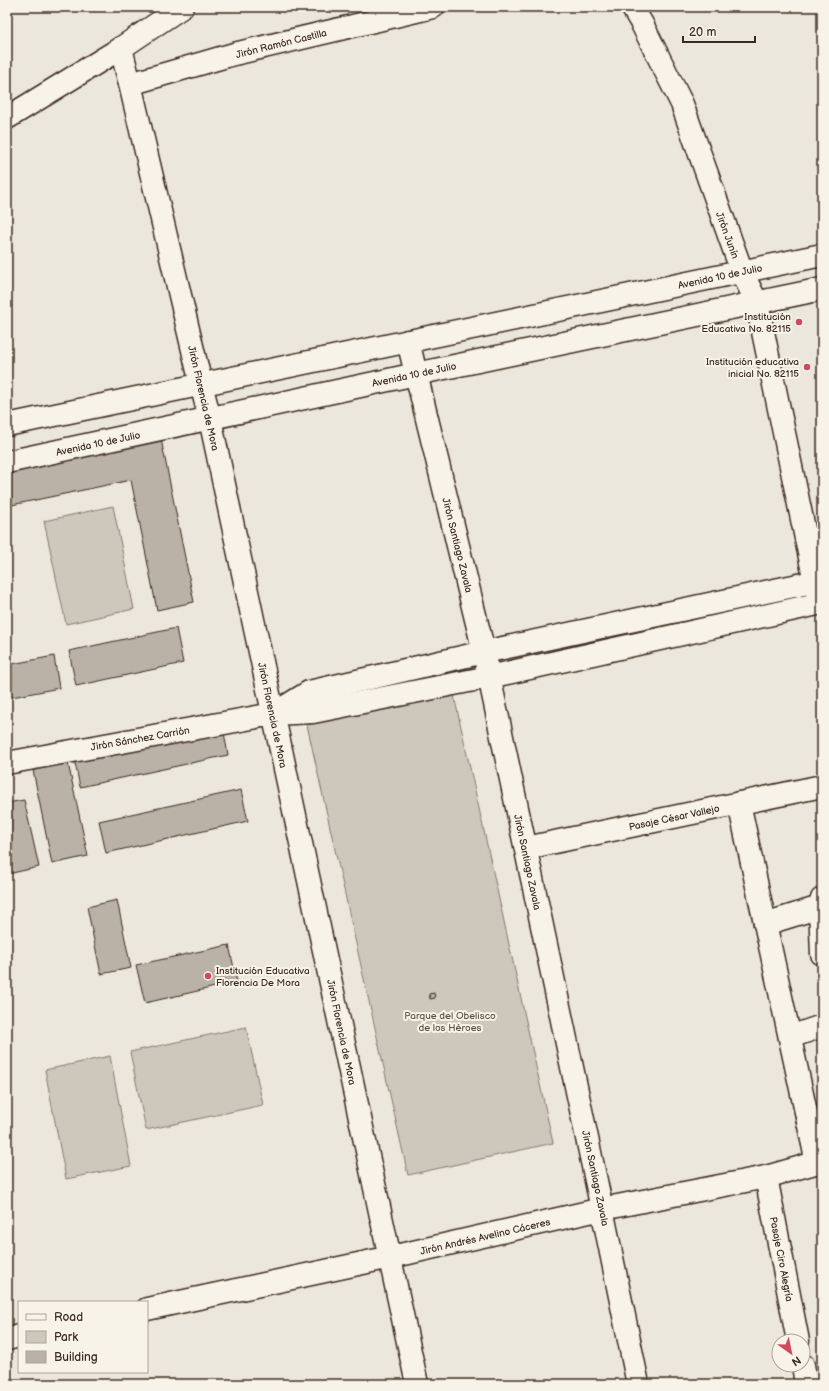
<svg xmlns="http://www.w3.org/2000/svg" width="829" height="1391" viewBox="0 0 829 1391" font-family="'Balsamiq Sans',sans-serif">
<rect width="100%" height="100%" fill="#ece7dc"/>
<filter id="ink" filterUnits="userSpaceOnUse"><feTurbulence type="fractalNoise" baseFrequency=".025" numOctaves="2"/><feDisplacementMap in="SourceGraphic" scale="8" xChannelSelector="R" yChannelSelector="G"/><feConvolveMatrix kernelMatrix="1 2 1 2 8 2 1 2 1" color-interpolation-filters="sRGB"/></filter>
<g filter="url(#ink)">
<g fill="#cec8bc" stroke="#84796d">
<path d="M113 506 134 609 66 624 44 521Z"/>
<path d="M453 691 553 1143 408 1175 307 725Z"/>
<path d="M246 1027 263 1105 146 1130 130 1052Z"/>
<path d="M110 1056 131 1166 66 1179 45 1070Z"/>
</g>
<g fill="#bab2a7" stroke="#3b2a1e">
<path d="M160 434 194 602 157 610 131 480 7 506V467Z"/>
<path d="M176 628 183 663 76 686 69 651Z"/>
<path d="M54 656 59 688 7 698V665Z"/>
<path d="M223 727 228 755 80 787 74 758Z"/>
<path d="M68 763 88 856 52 864 33 770Z"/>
<path d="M241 790 248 821 106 853 99 821Z"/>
<path d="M24 800 39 867 8 874 7 869V803Z"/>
<path d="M117 900 131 968 101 974 87 907Z"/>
<path d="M229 945 237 982 145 1003 136 965Z"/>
<path d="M434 993 435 998 430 999 429 994Z"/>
</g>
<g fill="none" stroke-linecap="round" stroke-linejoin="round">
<defs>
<g id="minor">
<path d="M632 7 642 24 682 104 742 272 757 303 819 601"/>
<path d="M121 48 130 84 201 384 210 419 417 1384"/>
<path d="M130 84 234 54 433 7"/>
<path d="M7 118 121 48 182 7"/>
<path d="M408 341 484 652 602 1209 638 1384"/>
<path d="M739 803 817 1163"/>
<path d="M526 848 822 786"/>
<path d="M822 899 820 907 822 954"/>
<path d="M765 924 820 907"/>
<path d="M790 1037 822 1026"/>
<path d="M766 1177 798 1341"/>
<path d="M147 1309 391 1257 602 1209 766 1177 822 1161"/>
<path d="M7 1339 19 1336"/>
<path d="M803 1365 806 1384"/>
</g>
<g id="major">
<path d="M275 713 309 692 484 652 822 580"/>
<path d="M7 763 273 714 313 712 489 677 822 603"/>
</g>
<g id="highway">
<path d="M7 425 822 255"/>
<path d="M7 462 416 374 822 289"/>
</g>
</defs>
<use href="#minor" stroke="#3b2a1e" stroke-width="25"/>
<use href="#major" stroke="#3b2a1e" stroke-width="25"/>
<use href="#highway" stroke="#3b2a1e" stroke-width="25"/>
<use href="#minor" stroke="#f7f3e8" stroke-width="22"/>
<use href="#major" stroke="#f7f3e8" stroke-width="22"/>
<use href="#highway" stroke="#f7f3e8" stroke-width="22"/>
</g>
</g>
<g fill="#d1495b" stroke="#f7f3e8" stroke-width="1.5">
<circle cx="799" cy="322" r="4"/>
<circle cx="807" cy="367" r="4"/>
<circle cx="208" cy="976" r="4"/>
</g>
<g text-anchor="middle" stroke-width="4" stroke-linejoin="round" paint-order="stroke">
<g font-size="10" fill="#3b2a1e" stroke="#f7f3e8">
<text transform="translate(281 43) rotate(-14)" y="4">Jirón Ramón Castilla</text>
<text transform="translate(728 235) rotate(70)" y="4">Jirón Junín</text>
<text transform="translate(720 276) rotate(-12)" y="4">Avenida 10 de Julio</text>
<text transform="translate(414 374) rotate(-12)" y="4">Avenida 10 de Julio</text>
<text transform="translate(204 398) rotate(77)" y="4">Jirón Florencia de Mora</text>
<text transform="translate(98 443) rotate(-12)" y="4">Avenida 10 de Julio</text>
<text transform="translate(458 545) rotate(76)" y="4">Jirón Santiago Zavala</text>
<text transform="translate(273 715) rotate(78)" y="4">Jirón Florencia de Mora</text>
<text transform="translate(140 738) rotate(-10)" y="4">Jirón Sánchez Carrión</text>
<text transform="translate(674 817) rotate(-12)" y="4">Pasaje César Vallejo</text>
<text transform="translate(528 862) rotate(78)" y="4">Jirón Santiago Zavala</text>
<text transform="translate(342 1032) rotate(78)" y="4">Jirón Florencia de Mora</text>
<text transform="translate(596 1178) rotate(78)" y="4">Jirón Santiago Zavala</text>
<text transform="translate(485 1236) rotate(-13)" y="4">Jirón Andrés Avelino Cáceres</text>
<text transform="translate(782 1259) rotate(79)" y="4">Pasaje Ciro Alegría</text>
</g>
<g font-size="10" fill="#3b2a1e" stroke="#f7f3e8" text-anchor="end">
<text x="791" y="320">Institución<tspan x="791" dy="12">Educativa No. 82115</tspan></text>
<text x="799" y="365">Institución educativa<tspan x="799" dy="12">inicial No. 82115</tspan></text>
<text x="216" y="974" text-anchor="start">Institución Educativa<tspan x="216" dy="12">Florencia De Mora</tspan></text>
</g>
<g font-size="10" fill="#605246" stroke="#f7f3e8">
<text x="450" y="1019">Parque del Obelisco<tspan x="450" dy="12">de los Héroes</tspan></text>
</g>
</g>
<rect width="829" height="1391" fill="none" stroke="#f7f3e8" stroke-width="24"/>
<rect x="12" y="12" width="805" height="1367" fill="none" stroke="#3b2a1e" stroke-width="1.5" filter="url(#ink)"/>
<rect x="18" y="1301" width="130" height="72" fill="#f7f3e8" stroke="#aca397"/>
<rect x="26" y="1314" width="20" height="6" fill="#f7f3e8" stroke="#aca397"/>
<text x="54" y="1321" font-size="12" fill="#3b2a1e">Road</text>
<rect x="26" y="1331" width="20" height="12" fill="#cec8bc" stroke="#aca397"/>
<text x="54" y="1341" font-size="12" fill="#3b2a1e">Park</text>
<rect x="26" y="1351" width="20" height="12" fill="#bab2a7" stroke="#aca397"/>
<text x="54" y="1361" font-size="12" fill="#3b2a1e">Building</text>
<g transform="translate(791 1353) rotate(147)"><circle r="19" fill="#f7f3e8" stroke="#aca397"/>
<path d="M0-3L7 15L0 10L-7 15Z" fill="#d1495b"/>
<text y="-6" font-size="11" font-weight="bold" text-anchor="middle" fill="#3b2a1e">N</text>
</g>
<path d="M683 36v6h72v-6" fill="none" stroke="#3b2a1e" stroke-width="2"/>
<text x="689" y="36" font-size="12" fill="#3b2a1e" stroke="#f7f3e8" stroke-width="3" paint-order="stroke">20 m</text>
</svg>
